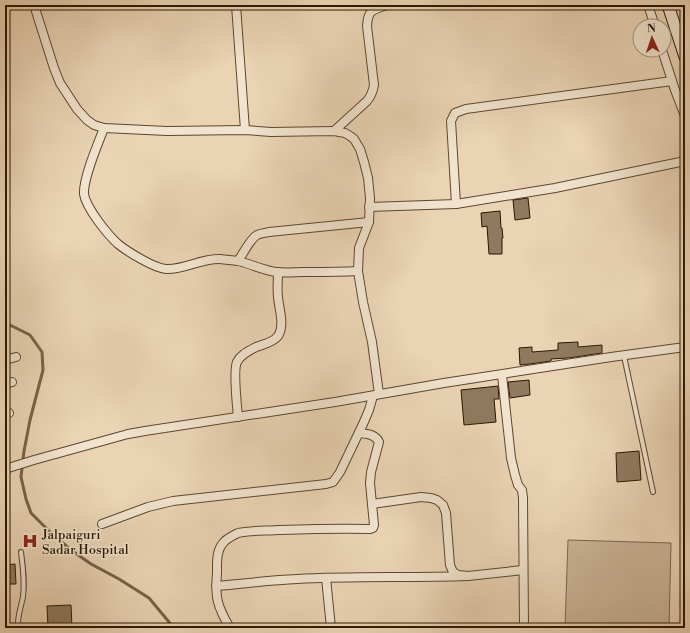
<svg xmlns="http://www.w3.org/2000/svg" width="690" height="633" viewBox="0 0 690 633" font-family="'Libre Bodoni',serif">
<rect width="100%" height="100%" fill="#ead4b4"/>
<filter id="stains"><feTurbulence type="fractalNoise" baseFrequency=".005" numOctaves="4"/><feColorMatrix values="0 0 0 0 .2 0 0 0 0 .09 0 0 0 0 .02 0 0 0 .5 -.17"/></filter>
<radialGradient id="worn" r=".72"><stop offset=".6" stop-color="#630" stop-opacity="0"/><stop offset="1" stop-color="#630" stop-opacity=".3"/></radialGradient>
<path fill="#cab496" stroke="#7b664c" d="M568 540 671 543 669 628H565Z"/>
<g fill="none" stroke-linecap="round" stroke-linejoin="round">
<path stroke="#776248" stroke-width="3" d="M5 324 12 326 30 335 42 352 43 370 30 420 24 451 21 477 26 499 31 513 51 533 71 550 91 564 119 579 149 598 174 628"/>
</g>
<g fill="#8f7a5f" stroke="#2c1802">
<path d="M528 198 530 218 515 220 513 200Z"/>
<path d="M500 211 501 228H502L503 238H502V254H489L487 226 482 227 481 213Z"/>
<path d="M578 342V347L602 345V353L568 358 551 359V361L530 364 520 365 519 348 532 347V352L558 350V343Z"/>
<path d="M529 380 530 395 510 398 508 382Z"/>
<path d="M498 386 499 399H494L496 422 464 425 461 390Z"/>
<path d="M639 451 641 480 617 482 616 453Z"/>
<path d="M15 564 16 584H5V565Z"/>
<path d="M71 605 72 628H48L47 606Z"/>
</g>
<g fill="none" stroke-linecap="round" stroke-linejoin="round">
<defs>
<g id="lane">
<path d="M624 356 653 492"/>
<path d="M18 628C17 617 21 607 23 597 25 581 23 568 21 552"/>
</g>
<g id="street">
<path d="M34 5 54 68 60 83 77 109 87 120 94 125 104 128 167 131 245 130 271 132 334 131 345 133 350 136 354 139 360 149 364 162 368 178 370 198 369 222 359 248 358 271 363 302 372 342 379 394"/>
<path d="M236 5 245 130"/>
<path d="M648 5 655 26"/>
<path d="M662 50 675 90 685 116"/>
<path d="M104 128C98 144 83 178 84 194 86 208 108 235 118 244 128 252 154 268 166 269 184 270 202 258 220 259 226 260 232 260 238 261 251 264 262 270 276 272 285 273 295 272 304 272 322 272 340 272 358 271"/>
<path d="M334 131 367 101C371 96 373 91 374 85L367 26C368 10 372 10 387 5"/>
<path d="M456 204 451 121 455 113 466 109 672 81"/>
<path d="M369 207 456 204 555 188 685 161"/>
<path d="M238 261C243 254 250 239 257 235 261 233 266 233 269 232L369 222"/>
<path d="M5 360 16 357"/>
<path d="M502 375 511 458 515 475 518 485 522 490 523 498 524 628"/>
<path d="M5 384 12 382"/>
<path d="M5 414 9 413"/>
<path d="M238 417C237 406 233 370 237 362 241 354 249 351 256 347 262 345 274 342 278 336 285 325 279 309 278 297 277 289 278 281 278 272"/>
<path d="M5 469 34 460 128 434 145 431 335 402 444 383 611 357 685 347"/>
<path d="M372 504 421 497 431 498 437 500 443 505 446 513 450 565 453 572 458 575 468 576 523 570"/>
<path d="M102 524 148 507 173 501 326 484 333 482 340 472 363 424 369 410 373 396"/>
<path d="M326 578 331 628"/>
<path d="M216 586C243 584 270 580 297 579 354 576 411 578 468 576"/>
<path d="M230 628C217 606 215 598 217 573 217 562 216 549 225 541 228 538 234 535 238 533 251 530 265 531 278 530 309 529 339 528 370 529L373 528 374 525 370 483 371 472 379 442C375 434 367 434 359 433"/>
</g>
<path id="secondary" d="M668 5 685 57"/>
</defs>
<use href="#lane" stroke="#5c472e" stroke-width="6"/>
<use href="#street" stroke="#5c472e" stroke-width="10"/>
<use href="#secondary" stroke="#2c1802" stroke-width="13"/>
<use href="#lane" stroke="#f1e3ce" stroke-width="4"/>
<use href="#street" stroke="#f1e3ce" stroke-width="8"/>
<use href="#secondary" stroke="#f1e3ce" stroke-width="11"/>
</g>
<defs>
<symbol id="hospital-bare" viewBox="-9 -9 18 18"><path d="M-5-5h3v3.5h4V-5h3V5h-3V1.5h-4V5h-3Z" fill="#8f2418" stroke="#f1e3ce" stroke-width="2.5" paint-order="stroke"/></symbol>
</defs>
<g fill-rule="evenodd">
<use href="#hospital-bare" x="19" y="530" width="22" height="22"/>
</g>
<g text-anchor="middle" stroke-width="3" stroke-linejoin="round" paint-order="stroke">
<g font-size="13" fill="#2c1802" stroke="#f1e3ce" text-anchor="start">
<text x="42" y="539">Jalpaiguri<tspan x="42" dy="15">Sadar Hospital</tspan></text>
</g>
</g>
<rect width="690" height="633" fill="none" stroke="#ead4b4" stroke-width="20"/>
<rect x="6" y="6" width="678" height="621" fill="none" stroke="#2c1802" stroke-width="2"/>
<rect x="10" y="10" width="670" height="613" fill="none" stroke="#2c1802"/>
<g transform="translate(652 38) rotate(357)"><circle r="19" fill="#f1e3ce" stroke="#a2927c"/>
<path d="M0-3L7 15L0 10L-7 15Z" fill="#8f2418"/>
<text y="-6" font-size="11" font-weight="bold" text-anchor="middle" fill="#2c1802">N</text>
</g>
<rect width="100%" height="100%" filter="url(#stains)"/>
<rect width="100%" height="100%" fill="url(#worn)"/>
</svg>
